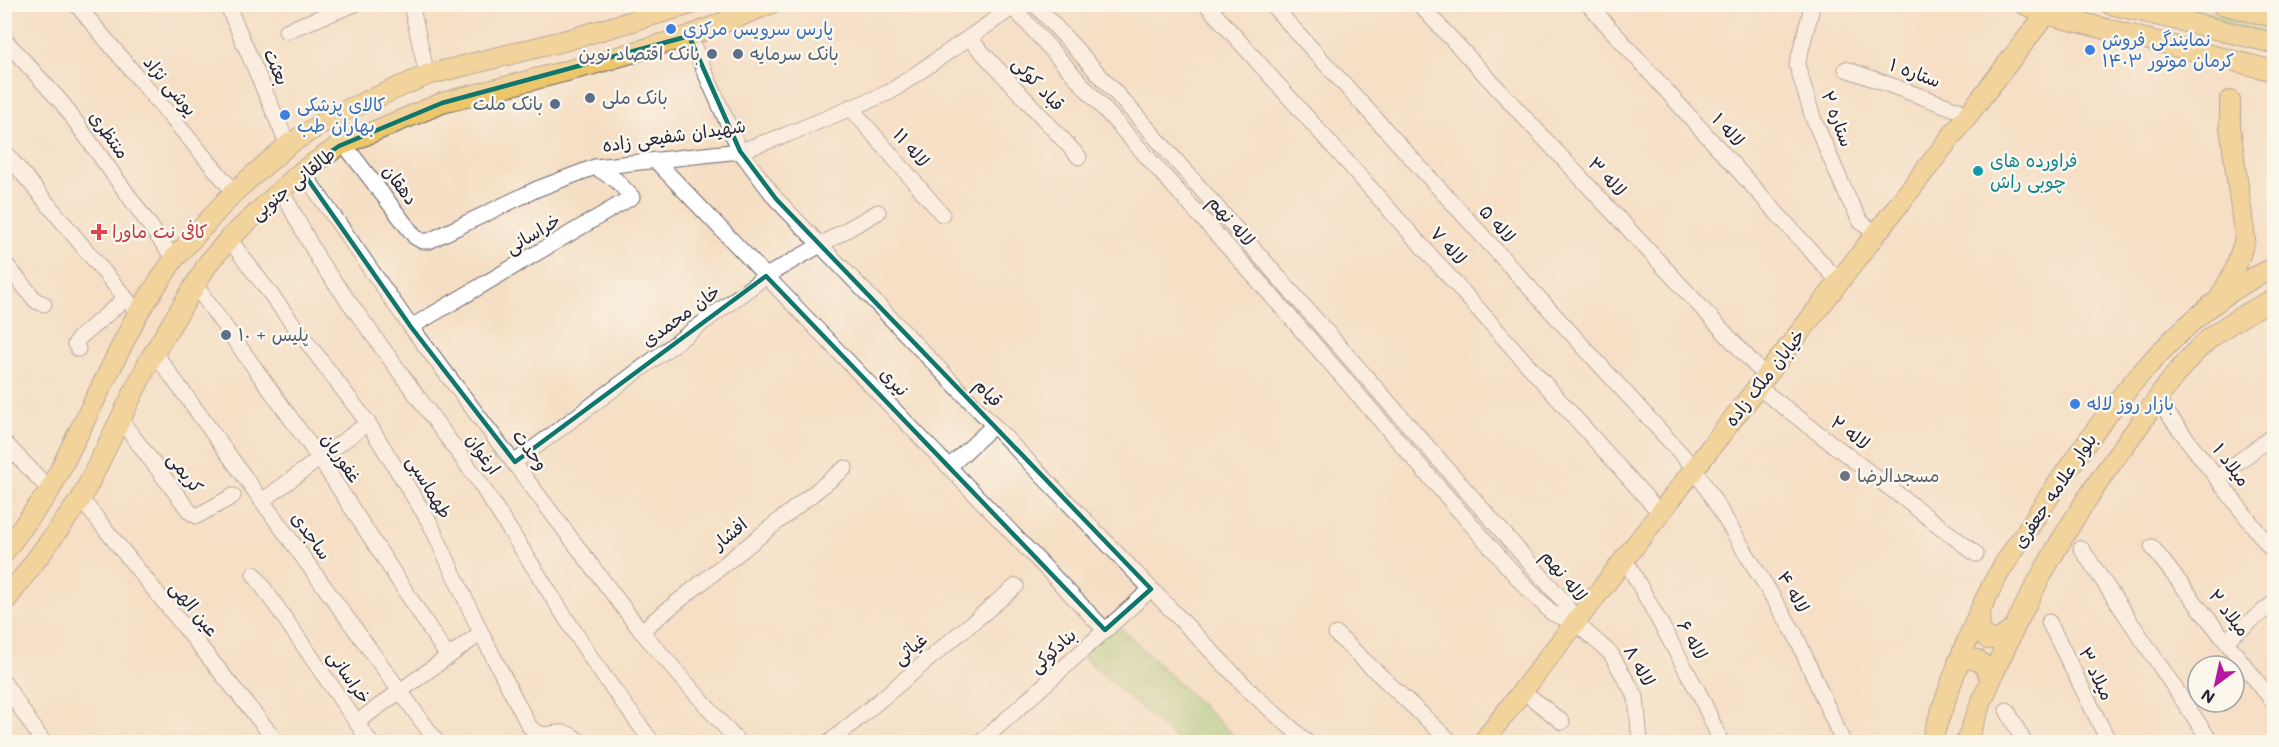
<svg xmlns="http://www.w3.org/2000/svg" width="2279" height="747" viewBox="0 0 2279 747" font-family="Mali,'Playpen Sans Arabic',sans-serif">
<defs>
<pattern id="park-tufts" width="24" height="20" patternUnits="userSpaceOnUse" patternTransform="scale(1.5)"><rect width="24" height="20" fill="#9ccc7b"/><path d="M3 7l-1-3M5 7V3M7 7l1-3M15 17l-1-3M17 17v-4M19 17l1-3" fill="none" stroke="#86af6b"/></pattern>
</defs>
<rect width="100%" height="100%" fill="#fbf7ec"/>
<filter id="ink" filterUnits="userSpaceOnUse"><feTurbulence type="fractalNoise" baseFrequency=".0167" numOctaves="2"/><feDisplacementMap in="SourceGraphic" scale="12" xChannelSelector="R" yChannelSelector="G"/><feConvolveMatrix kernelMatrix="1 2 1 2 8 2 1 2 1" color-interpolation-filters="sRGB"/></filter>
<filter id="wash" filterUnits="userSpaceOnUse"><feTurbulence type="fractalNoise" baseFrequency=".008" numOctaves="4" result="noise"/><feDisplacementMap in="SourceGraphic" scale="24" xChannelSelector="R" yChannelSelector="G"/><feGaussianBlur stdDeviation="1.35" result="paint"/><feColorMatrix in="noise" values="0 0 0 0 0 0 0 0 0 0 0 0 0 0 0 0 0 1.4 0 .05"/><feComposite in="paint" operator="in"/></filter>
<g filter="url(#wash)">
<rect width="100%" height="100%" fill="#f5dfc4"/>
<path fill="#9ccc7b" stroke="#5f775b" stroke-width="1.5" d="M2139 5H2174L2274 26V35Z"/>
<path fill="url(#park-tufts)" stroke="#5f775b" stroke-width="1.5" d="M1114 622 1240 742H1180L1080 654Z"/>
</g>
<g filter="url(#ink)">
<g fill="none" stroke-linecap="round" stroke-linejoin="round">
<defs>
<g id="minor">
<path d="M76 4 234 192"/>
<path d="M227 4 288 145"/>
<path d="M411 4 427 75"/>
<path d="M1010 4 1270 294 1524 585 1552 613 1576 623 1611 654 1636 697 1640 742"/>
<path d="M1035 4 1135 114 1565 603 1576 623"/>
<path d="M1206 4 1660 513"/>
<path d="M1271 4 1695 469 1795 634 1843 742"/>
<path d="M1419 4 1766 377"/>
<path d="M1588 4 1839 282"/>
<path d="M1812 7 1797 65 1813 118 1848 198 1861 222 1876 234"/>
<path d="M286 31 355 4"/>
<path d="M689 36 740 151 776 199 1151 589 1253 694 1307 742"/>
<path d="M969 38 1079 157"/>
<path d="M4 39 62 103 174 259"/>
<path d="M1846 69 1969 114"/>
<path d="M850 107 942 214"/>
<path d="M344 144 415 237 422 241H429L537 189 595 167 740 151 786 135 890 92 1012 8"/>
<path d="M4 151 138 313"/>
<path d="M655 160 1105 630"/>
<path d="M302 171 411 327 641 631 738 742"/>
<path d="M281 190 320 262 478 480 595 664 652 742"/>
<path d="M229 239 368 423 430 523 481 633 529 726C550 747 557 720 580 742"/>
<path d="M4 262 36 301 44 304"/>
<path d="M195 285 320 459 448 657"/>
<path d="M411 327 632 197 616 180 595 167"/>
<path d="M78 349 75 344 78 339 126 298"/>
<path d="M154 352 437 742"/>
<path d="M1758 387 1976 554"/>
<path d="M2157 400 2274 553"/>
<path d="M120 419 190 512 197 516 233 496"/>
<path d="M4 442 50 490"/>
<path d="M515 462 766 276 878 212"/>
<path d="M949 467 993 426"/>
<path d="M2217 478 2274 435"/>
<path d="M81 499 277 742"/>
<path d="M262 501 368 423"/>
<path d="M2152 547 2274 703"/>
<path d="M2081 548 2211 742"/>
<path d="M1625 559 1701 697 1721 742"/>
<path d="M254 574 370 742"/>
<path d="M2049 622 2109 742"/>
<path d="M641 631 845 468"/>
<path d="M1336 634 1451 742"/>
<path d="M2226 640 2274 603"/>
<path d="M4 683 43 742"/>
<path d="M1523 691 1562 722"/>
<path d="M2007 710 2024 742"/>
<path d="M357 722 481 633"/>
<path d="M830 742 1016 586"/>
<path d="M981 742 1151 589"/>
</g>
<g id="major">
<path d="M2024 4 2046 14 2274 71"/>
<path d="M2110 4 2274 43"/>
<path d="M2221 4 2274 17"/>
<path d="M2219 299 2235 270 2245 239 2230 127V101"/>
<path d="M4 552 50 490 138 313 174 259 234 192 288 145 335 115 427 75 567 40 691 4"/>
<path d="M4 603 81 499 149 361 209 262 229 239 302 171 339 146 442 103 594 64 689 36 770 4"/>
<path d="M1979 613 1980 630 1988 639H2000L2012 630"/>
<path d="M1958 662C1975 655 1984 660 1990 678"/>
<path d="M1483 742 2046 14"/>
<path d="M1931 742C1949 689 1966 636 1992 586 2003 563 2020 542 2033 521 2091 432 2174 310 2274 268"/>
<path d="M1966 742C2009 626 2062 527 2137 428 2156 401 2175 372 2198 349 2219 328 2248 312 2274 299"/>
</g>
</defs>
<use href="#minor" stroke="#6c646b" stroke-width="17"/>
<use href="#major" stroke="#6c646b" stroke-width="22"/>
<use href="#minor" stroke="#fff" stroke-width="15"/>
<use href="#major" stroke="#ecc669" stroke-width="20"/>
</g>
</g>
<path d="M0 0H2279V747H0ZM689 36 740 151 776 199 1151 589 1105 630 766 276 515 462 411 327 302 171 339 146 442 103Z" fill="#f5dfc4" fill-opacity=".55" fill-rule="evenodd"/>
<path fill="none" stroke="#0f766e" stroke-width="4.5" stroke-linejoin="round" d="M689 36 740 151 776 199 1151 589 1105 630 766 276 515 462 411 327 302 171 339 146 442 103Z"/>
<g fill="#3f7fe0" stroke="#fbf7ec" stroke-width="2">
<circle cx="671" cy="29" r="6"/>
<circle cx="2090" cy="50" r="6"/>
<circle cx="285" cy="115" r="6"/>
<circle cx="2075" cy="404" r="6"/>
</g>
<g fill="#5c6f8a" stroke="#fbf7ec" stroke-width="2">
<circle cx="712" cy="54" r="6"/>
<circle cx="738" cy="54" r="6"/>
<circle cx="590" cy="98" r="6"/>
<circle cx="555" cy="104" r="6"/>
<circle cx="226" cy="335" r="6"/>
</g>
<circle fill="#0f9aa8" stroke="#fbf7ec" stroke-width="2" cx="1978" cy="171" r="6"/>
<path fill="#e0444e" stroke="#fbf7ec" stroke-width="2" d="M96 223h6v6h6v6h-6v6h-6v-6h-6v-6h6z"/>
<circle fill="#6b7280" stroke="#fbf7ec" stroke-width="2" cx="1845" cy="476" r="6"/>
<g text-anchor="middle" stroke-width="5" stroke-linejoin="round" paint-order="stroke">
<g font-size="18" fill="#366cbe" stroke="#fbf7ec" text-anchor="start">
<text x="683" y="35">پارس سرویس مرکزی</text>
<text x="2102" y="46">نمایندگی فروش<tspan x="2102" dy="21">۱۴۰۳ کرمان موتور</tspan></text>
<text x="297" y="111">کالای پزشکی<tspan x="297" dy="21">بهاران طب</tspan></text>
<text x="2087" y="410">بازار روز لاله</text>
</g>
<g font-size="18" fill="#4e5e75" stroke="#fbf7ec" text-anchor="start">
<text x="700" y="60" text-anchor="end">بانک اقتصاد نوین</text>
<text x="750" y="60">بانک سرمایه</text>
<text x="602" y="104">بانک ملی</text>
<text x="543" y="110" text-anchor="end">بانک ملت</text>
<text x="238" y="341">پلیس + ۱۰</text>
</g>
<g font-size="18" fill="#22223b" stroke="#fbf7ec">
<text transform="translate(276 67) rotate(67)" y="6">بعثت</text>
<text transform="translate(1915 73) rotate(20)" y="6">ستاره ۱</text>
<text transform="translate(1038 84) rotate(47)" y="6">قباد کوکی</text>
<text transform="translate(170 86) rotate(50)" y="6">یوشی نژاد</text>
<text transform="translate(1837 119) rotate(69)" y="6">ستاره ۲</text>
<text transform="translate(1728 130) rotate(48)" y="6">لاله ۱</text>
<text transform="translate(109 135) rotate(54)" y="6">منتظری</text>
<text transform="translate(674 136) rotate(-8)" y="6">شهیدان شفیعی زاده</text>
<text transform="translate(911 148) rotate(49)" y="6">لاله ۱۱</text>
<text transform="translate(1607 177) rotate(47)" y="6">لاله ۳</text>
<text transform="translate(293 184) rotate(-39)" y="6">طالقانی جنوبی</text>
<text transform="translate(400 185) rotate(53)" y="6">دهقان</text>
<text transform="translate(1231 221) rotate(49)" y="6">لاله نهم</text>
<text transform="translate(1497 224) rotate(48)" y="6">لاله ۵</text>
<text transform="translate(533 234) rotate(-31)" y="6">خراسانی</text>
<text transform="translate(1448 246) rotate(48)" y="6">لاله ۷</text>
<text transform="translate(681 316) rotate(-36)" y="6">خان محمدی</text>
<text transform="translate(1765 378) rotate(-52)" y="6">خیابان ملک زاده</text>
<text transform="translate(894 382) rotate(46)" y="6">نیری</text>
<text transform="translate(988 393) rotate(46)" y="6">قیام</text>
<text transform="translate(1850 433) rotate(37)" y="6">لاله ۲</text>
<text transform="translate(530 450) rotate(53)" y="6">وحدت</text>
<text transform="translate(483 454) rotate(55)" y="6">ارغوان</text>
<text transform="translate(341 458) rotate(56)" y="6">غفوریان</text>
<text transform="translate(2231 465) rotate(53)" y="6">میلاد ۱</text>
<text transform="translate(185 473) rotate(53)" y="6">کریمی</text>
<text transform="translate(429 487) rotate(59)" y="6">طهماسبی</text>
<text transform="translate(2055 491) rotate(-56)" y="6">بلوار علامه جعفری</text>
<text transform="translate(730 534) rotate(-39)" y="6">افشار</text>
<text transform="translate(311 536) rotate(54)" y="6">ساجدی</text>
<text transform="translate(1564 576) rotate(51)" y="6">لاله نهم</text>
<text transform="translate(1793 592) rotate(60)" y="6">لاله ۴</text>
<text transform="translate(194 609) rotate(51)" y="6">عین الهی</text>
<text transform="translate(2229 613) rotate(52)" y="6">میلاد ۲</text>
<text transform="translate(1692 640) rotate(61)" y="6">لاله ۶</text>
<text transform="translate(910 649) rotate(-40)" y="6">غیاثی</text>
<text transform="translate(1053 651) rotate(-42)" y="6">بنادکوکی</text>
<text transform="translate(1639 666) rotate(60)" y="6">لاله ۸</text>
<text transform="translate(2096 674) rotate(64)" y="6">میلاد ۳</text>
<text transform="translate(349 677) rotate(55)" y="6">خراسانی</text>
</g>
<g font-size="18" fill="#0d838f" stroke="#fbf7ec" text-anchor="start">
<text x="1990" y="167">فراورده های<tspan x="1990" dy="21">چوبی راش</tspan></text>
</g>
<g font-size="18" fill="#be3a42" stroke="#fbf7ec" text-anchor="start">
<text x="112" y="238">کافی نت ماورا</text>
</g>
<g font-size="18" fill="#5b616d" stroke="#fbf7ec" text-anchor="start">
<text x="1857" y="482">مسجدالرضا</text>
</g>
</g>
<rect width="2279" height="747" fill="none" stroke="#fbf7ec" stroke-width="24"/>
<g transform="translate(2216 684) rotate(213)"><circle r="28" fill="#fbf7ec" stroke="#a4a2a5" stroke-width="1.5"/>
<path d="M0-4.5L10 22L0 15L-10 22Z" fill="#b5179e"/>
<text y="-9" font-size="16" font-weight="bold" text-anchor="middle" fill="#22223b">N</text>
</g>
</svg>
